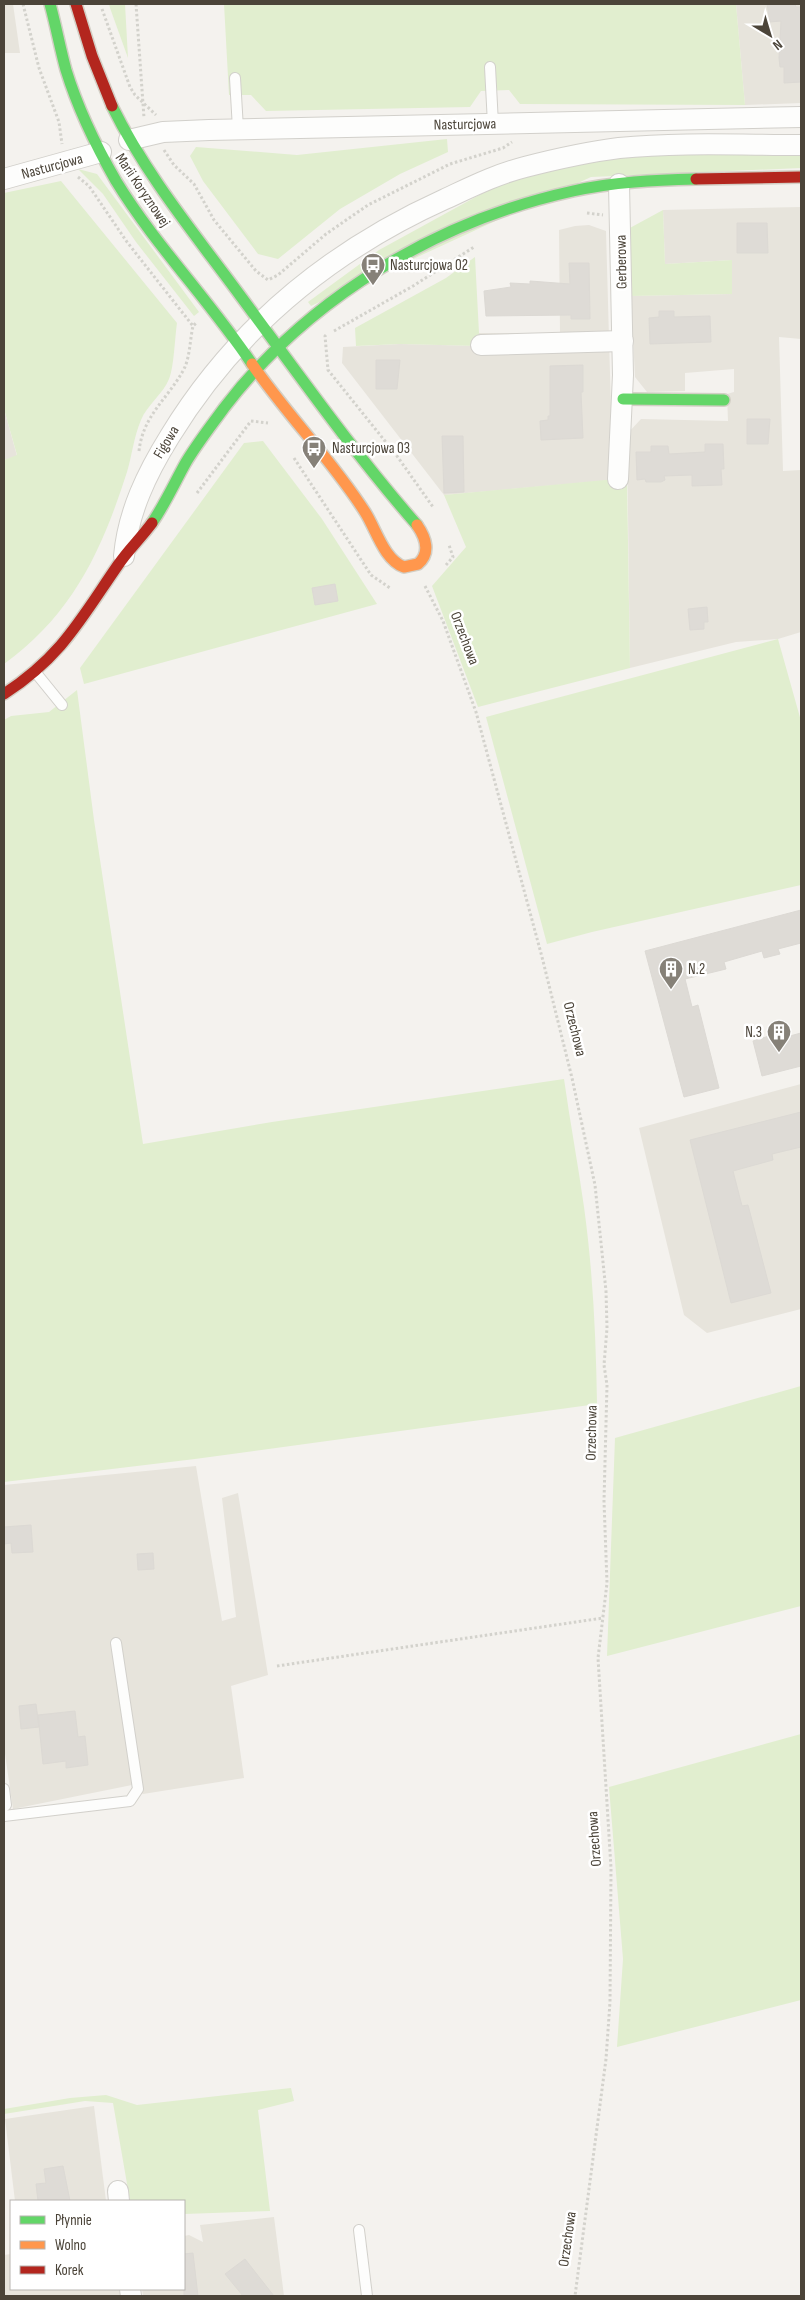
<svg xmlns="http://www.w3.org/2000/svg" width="805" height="2300" viewBox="0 0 805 2300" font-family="'Sofia Sans Condensed',sans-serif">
<rect width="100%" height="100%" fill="#f4f2ee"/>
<g fill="#e7e4dc">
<path d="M4 4H13L20 53H4Z"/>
<path d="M736 4H801V103L745 105Z"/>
<path d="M801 207V339L779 337 783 471 801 470V632L778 639 736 642 630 668 627 434 641 419 728 421 727 394 734 392V369L685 373V391L647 392 635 377 631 296 732 294V260L665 264 663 210Z"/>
<path d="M589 225 606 231 613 480 444 495 342 363 343 347 400 344 478 346 479 333H560L559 230 575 226Z"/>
<path d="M4 409 17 456 4 460Z"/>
<path d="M801 1084V1309L707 1333 684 1315 639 1128Z"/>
<path d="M196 1466 222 1621 236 1617 222 1498 238 1493 268 1675 231 1686 244 1778 143 1794 132 1785 13 1809 4 1747V1485Z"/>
<path d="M94 2106 106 2201H15L5 2119Z"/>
<path d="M274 2217 284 2296H143L142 2289H184V2236L189 2235 203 2242 200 2225Z"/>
<path d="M11 2254V2289H119L121 2296H4V2255Z"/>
</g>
<g fill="#e1eecf">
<path d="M109 4H125L128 58 110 8Z"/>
<path d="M224 4H736L745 105 520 104 509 90 481 91 470 107 266 111 251 95H229Z"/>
<path d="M447 139 448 152 400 174 340 209 278 259 258 254 203 181 190 156 196 147 297 155Z"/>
<path d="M801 153V168L591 177 311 306 308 302 379 250 503 182 582 163 632 155Z"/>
<path d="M78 169 97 174 199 312 194 316 136 242 103 194Z"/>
<path d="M61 181 177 323C175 336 174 368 169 379 163 394 147 405 141 420 134 436 132 455 127 472 102 550 73 614 4 664V460L17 455 4 409V193Z"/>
<path d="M663 210 665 264 732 260V294L631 296 628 229Z"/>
<path d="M475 257 479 333 478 346 400 344 356 346 355 328 446 278Z"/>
<path d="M263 441 322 519 377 604 84 684 80 668 244 443Z"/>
<path d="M627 478 630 668 478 707 432 586 466 547 444 495Z"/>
<path d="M778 639 801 721V885L592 932 547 944 486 717Z"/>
<path d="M77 690 94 820 143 1144 272 1122 564 1079C570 1122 578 1164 584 1207 593 1272 596 1338 597 1404L195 1459 4 1482V720L11 716 49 712Z"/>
<path d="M801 1386V1606L607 1656 615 1438Z"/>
<path d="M801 1734V2000L617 2047 623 1959 609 1787Z"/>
<path d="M291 2088 294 2101 258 2110 270 2211 184 2214V2201H130L113 2103 85 2101 4 2114V2109L70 2098 106 2095 137 2105Z"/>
</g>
<g fill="#dedbd6" stroke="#dcd9d4">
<path d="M767 4H795L796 7H801V82L784 83V67H780L779 58 781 21 770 22Z"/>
<path d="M737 223H767L768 253H737Z"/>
<path d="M569 263H589L590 319H571V315L486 316 484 291 511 287 510 283 530 284V281L570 284Z"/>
<path d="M659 311H674V317L710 316 711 342 650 344 649 318 659 317Z"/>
<path d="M376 360H400L397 389H376Z"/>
<path d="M583 365V392H581L583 438 541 440 540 421 548 420V416H550V366Z"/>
<path d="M747 419H770L768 444H747Z"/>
<path d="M442 436H463L464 492 444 493Z"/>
<path d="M705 444H723L724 469H721L722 485 692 486V475L664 476 665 480 661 482H646L645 479 637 480 636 452H651V446H668L669 454 705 452Z"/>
<path d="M335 584 338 601 315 605 312 588Z"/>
<path d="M707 607 708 622H704V629L690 630 688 609Z"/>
<path d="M801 910V943L778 949 780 954 764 958 762 951 724 962 726 969 685 979 692 1007 698 1005 719 1088 684 1097 645 951Z"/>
<path d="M801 1033V1066L762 1076 753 1041 769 1036 771 1041Z"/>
<path d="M801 1112V1147L772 1154 773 1160 733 1171 742 1206 748 1205 771 1293 731 1303 690 1140Z"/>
<path d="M31 1525 33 1552 12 1553 11 1543 4 1544V1527Z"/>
<path d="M153 1553 154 1569 138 1570 137 1554Z"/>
<path d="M36 1704 39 1727 21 1729 19 1706Z"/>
<path d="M75 1711 78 1737 85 1736 88 1765 66 1768V1761L43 1764 38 1715Z"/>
<path d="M63 2166 70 2201H38L36 2184 46 2183 44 2169Z"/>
<path d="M193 2253 198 2296H184V2254Z"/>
<path d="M245 2259 274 2296H243L225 2274Z"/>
</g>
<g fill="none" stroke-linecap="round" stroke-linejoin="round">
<defs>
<g id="lane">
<path d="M490 67 493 124"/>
<path d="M235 78 238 129"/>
<path d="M36 673 62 705"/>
<path d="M4 1789 6 1805 4 1807"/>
<path d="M4 1816 130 1801 138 1789 116 1643"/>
<path d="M359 2230 367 2296"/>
</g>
<g id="street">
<path d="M129 140 163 132 209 130 801 117"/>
<path d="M4 179 101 152"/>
<path d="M481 345 623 341"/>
<path d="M618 479 623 375 619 184"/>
<path d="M124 556C128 512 147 473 170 436 236 328 330 251 445 199 471 187 497 174 525 167 556 159 588 152 619 148 679 142 741 145 801 145"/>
<path d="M118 2191 119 2201"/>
<path d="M130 2289 131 2296"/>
</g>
<g id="fast">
<path d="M50 4C56 26 60 48 66 70 78 109 96 146 116 181 155 245 210 301 252 364"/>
<path d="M112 106C146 175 194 233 239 294 297 372 353 452 417 525"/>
<path d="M623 399 724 400"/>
<path d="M152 523C165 504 174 484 185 464 196 445 211 426 224 408 309 297 437 221 573 191 613 182 655 180 696 179"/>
</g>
<path id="slow" d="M252 364C287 415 332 460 365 512 376 529 384 560 404 567L418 564C431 553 426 538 417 525"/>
<g id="jam">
<path d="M76 4 92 56 112 106"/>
<path d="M696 179 801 177"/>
<path d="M4 694C62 656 80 620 118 565 128 550 141 538 152 523"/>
</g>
</defs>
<use href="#lane" stroke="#d2d0cb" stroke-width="12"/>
<use href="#street" stroke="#d2d0cb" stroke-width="22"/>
<use href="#fast" stroke="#d3cfc5" stroke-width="14"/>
<use href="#slow" stroke="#d3cfc5" stroke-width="14"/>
<use href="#jam" stroke="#d3cfc5" stroke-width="14"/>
<g stroke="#d3d2cc" stroke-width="3" stroke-dasharray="2.5 2.5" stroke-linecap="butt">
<path d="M23 4 39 68 59 122 62 144"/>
<path d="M136 4 144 118"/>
<path d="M102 9 130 87 135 95 156 115"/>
<path d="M164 150 174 165 194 184 214 220 256 271 268 280 278 275 326 234 368 205 450 164 503 148 512 142"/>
<path d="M78 177 89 186 127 242 193 326"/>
<path d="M587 213 603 215"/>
<path d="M334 331 413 286 474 247"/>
<path d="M326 335 325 336 328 370 397 456 433 507"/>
<path d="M139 451C143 415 168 399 184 369 190 357 190 339 193 326L196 323"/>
<path d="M294 458 371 575 390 588"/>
<path d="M197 493 251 421 268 423"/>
<path d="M446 565 453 557 449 545"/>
<path d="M425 586 443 621 476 712 542 957 572 1078 595 1185 606 1291 607 1328 604 1365 607 1385 604 1501 607 1583 598 1658 611 1868 610 2002 606 2059 575 2296"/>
<path d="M277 1666 603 1618"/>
</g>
<use href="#lane" stroke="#fdfdfc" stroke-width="10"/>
<use href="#street" stroke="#fdfdfc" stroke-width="20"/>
<use href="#fast" stroke="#63d668" stroke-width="11"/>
<use href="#slow" stroke="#ff974d" stroke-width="11"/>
<use href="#jam" stroke="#b3261e" stroke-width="11"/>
</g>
<defs>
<symbol id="bus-pin" viewBox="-11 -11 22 30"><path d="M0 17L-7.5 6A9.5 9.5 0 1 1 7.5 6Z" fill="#868178" stroke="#fff"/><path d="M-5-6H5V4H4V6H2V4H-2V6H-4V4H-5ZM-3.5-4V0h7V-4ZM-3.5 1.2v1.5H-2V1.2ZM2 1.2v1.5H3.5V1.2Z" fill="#fff"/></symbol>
<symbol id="building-pin" viewBox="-11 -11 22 30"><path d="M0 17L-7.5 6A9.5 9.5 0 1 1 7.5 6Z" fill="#868178" stroke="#fff"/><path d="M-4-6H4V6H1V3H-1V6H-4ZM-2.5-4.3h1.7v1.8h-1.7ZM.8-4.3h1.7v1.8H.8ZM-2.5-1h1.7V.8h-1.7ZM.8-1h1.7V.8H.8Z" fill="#fff"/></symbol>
</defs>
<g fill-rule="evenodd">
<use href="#bus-pin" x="359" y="251" width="28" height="38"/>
<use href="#bus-pin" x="300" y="434" width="28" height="38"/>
<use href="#building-pin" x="657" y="955" width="28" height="38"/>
<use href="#building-pin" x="765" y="1018" width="28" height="38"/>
</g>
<g text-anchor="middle" stroke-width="5" stroke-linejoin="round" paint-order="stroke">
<g font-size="15" fill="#4b4439" stroke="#fff">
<text transform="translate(465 124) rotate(-1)" y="5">Nasturcjowa</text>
<text transform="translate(52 166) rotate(-15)" y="5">Nasturcjowa</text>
<text transform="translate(143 190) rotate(56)" y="5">Marii Koryznowej</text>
<text transform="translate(621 262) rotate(-91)" y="5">Gerberowa</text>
<text transform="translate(166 442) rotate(-59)" y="5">Figowa</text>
<text transform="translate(465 638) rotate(69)" y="5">Orzechowa</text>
<text transform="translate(575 1029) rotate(76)" y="5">Orzechowa</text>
<text transform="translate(591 1433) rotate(-89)" y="5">Orzechowa</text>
<text transform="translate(594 1839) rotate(-94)" y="5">Orzechowa</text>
<text transform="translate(567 2239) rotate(-82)" y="5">Orzechowa</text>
</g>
<g font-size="15" fill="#4b4439" stroke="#fff" text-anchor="start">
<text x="390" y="270">Nasturcjowa 02</text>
<text x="332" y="453">Nasturcjowa 03</text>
<text x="688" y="974">N.2</text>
<text x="762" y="1037" text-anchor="end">N.3</text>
</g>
</g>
<rect width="805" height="2300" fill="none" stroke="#4b4439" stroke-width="10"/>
<rect x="10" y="2200" width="175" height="90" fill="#ffffff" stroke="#b7b4b0"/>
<rect x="20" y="2216" width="25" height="8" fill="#63d668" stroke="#b7b4b0"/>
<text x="55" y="2225" font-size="15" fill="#4b4439">Płynnie</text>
<rect x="20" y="2241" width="25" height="8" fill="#ff974d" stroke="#b7b4b0"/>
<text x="55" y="2250" font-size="15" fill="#4b4439">Wolno</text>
<rect x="20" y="2266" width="25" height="8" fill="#b3261e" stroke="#b7b4b0"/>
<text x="55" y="2275" font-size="15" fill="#4b4439">Korek</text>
<g transform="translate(770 35) rotate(142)" stroke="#ffffff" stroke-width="4" paint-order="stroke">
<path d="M0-4L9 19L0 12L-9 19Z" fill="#4b4439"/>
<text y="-8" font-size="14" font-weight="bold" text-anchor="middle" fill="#4b4439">N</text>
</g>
</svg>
